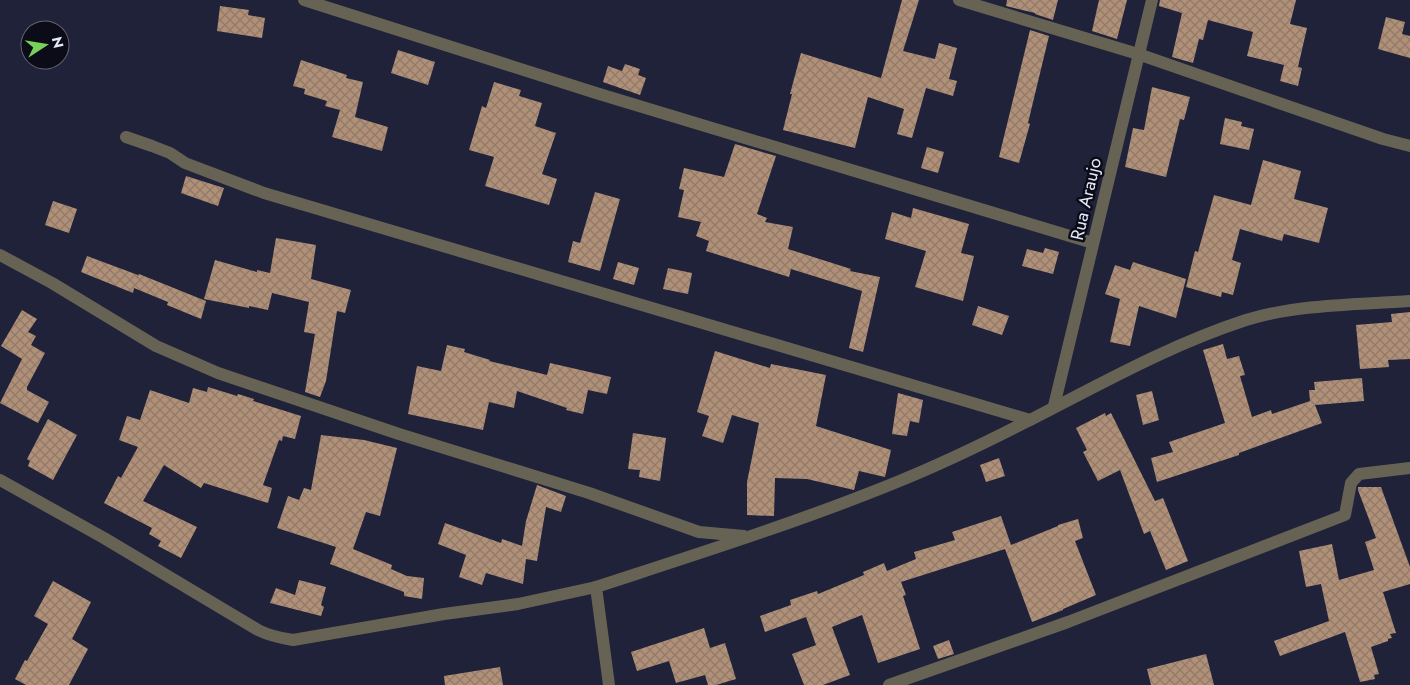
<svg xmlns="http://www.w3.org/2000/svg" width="1410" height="685" viewBox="0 0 1410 685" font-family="Jost,sans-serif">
<defs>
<pattern id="building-cross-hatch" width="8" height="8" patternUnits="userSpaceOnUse" patternTransform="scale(1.25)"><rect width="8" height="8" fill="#b19078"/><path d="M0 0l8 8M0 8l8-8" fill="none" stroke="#917a6a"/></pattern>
</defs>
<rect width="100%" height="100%" fill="#1f2239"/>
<g fill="url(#building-cross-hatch)">
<path d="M902 0H919L903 51 935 59 939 43 957 48 949 79 957 81 953 96 926 88 912 138 897 134 904 109 868 97 855 148 783 130 792 94H790L801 53 881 78Z"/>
<path d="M1007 0H1058L1053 20 1035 14V13L1006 6Z"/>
<path d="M1099 0H1127L1117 39 1092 31Z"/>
<path d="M1160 0H1296L1290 24 1307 28 1298 67 1302 68 1298 86 1280 81 1284 65 1247 56 1253 32 1208 20 1203 40 1199 39 1193 63 1172 57 1182 13 1159 6Z"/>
<path d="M220 6 249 10 248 15 265 18 262 38 217 31Z"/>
<path d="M1386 17 1405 22 1402 34 1410 36V58L1378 49Z"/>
<path d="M1030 30 1049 36 1028 123 1030 124 1019 163 999 157Z"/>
<path d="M398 50 435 62 428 85 391 73Z"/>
<path d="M301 60 347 75 346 78 363 82 355 117 388 127 382 151 332 137 340 110 325 106 327 101 304 94 305 89 293 86Z"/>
<path d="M625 64 640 69 638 75 646 78 640 95 603 82 608 66 622 71Z"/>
<path d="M494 82 521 90 519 96 542 103 535 126 556 133 542 174 557 179 549 205 485 186 494 157 469 150 482 106 486 108Z"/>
<path d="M1152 87 1190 97 1184 120 1180 119 1166 177 1125 167 1133 128 1144 130Z"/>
<path d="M1225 118 1242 122 1241 126 1254 129 1249 150 1220 144Z"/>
<path d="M735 144 776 156 757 214 767 218 765 222 793 227 788 249 851 269 850 271 880 277 863 352 849 348 862 291 791 269 789 277 706 251 709 241 696 236 701 222 678 217 684 190 679 189 684 168 724 177Z"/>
<path d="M927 147 944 152 938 173 921 168Z"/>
<path d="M1263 160 1301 171 1294 199 1328 208 1319 243 1284 234 1282 241 1240 229 1232 260 1241 263 1233 295 1222 292 1221 297 1186 287 1195 251 1198 252 1214 195 1251 205Z"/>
<path d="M186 176 224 188 218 206 181 193Z"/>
<path d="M595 192 620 199 600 271 568 262 573 241 580 243Z"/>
<path d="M53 201 77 209 69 233 45 225Z"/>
<path d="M913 208 969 224 961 253 974 256 963 301 915 287 926 251 885 239 892 212 911 218Z"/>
<path d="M276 238 316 245 311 279 351 290 345 313 337 311 326 381 320 397 305 392 315 334 304 332 309 302 272 293 268 310 249 306V308L204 299 215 260 257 272V270L270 273Z"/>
<path d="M1045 248 1059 252 1053 274 1022 266 1027 249 1043 253Z"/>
<path d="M87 256 138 275 137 278 139 274 206 301 201 319 167 305 168 302 134 288 133 293 81 272Z"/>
<path d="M618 262 639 268 634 285 613 279Z"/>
<path d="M1133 262 1186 279 1176 318 1139 306 1130 346 1110 342 1120 299 1105 294 1115 265 1130 270Z"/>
<path d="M668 268 692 273 688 294 663 289Z"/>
<path d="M978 306 1009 316 1002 335 972 325Z"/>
<path d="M22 310 37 319 28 332 36 336 31 345 45 353 27 387V390L49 402 38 423 0 403 22 359 1 346Z"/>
<path d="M1410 312V359L1388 360 1389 367 1360 369 1356 325 1392 322 1391 314Z"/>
<path d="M1223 344 1227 359 1239 356 1245 375 1240 376 1252 417 1271 410 1272 414 1310 401 1309 390H1315L1314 382 1362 378 1364 401 1315 405 1322 423 1239 453V455L1157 482 1151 458 1173 452 1169 442 1225 423 1203 350Z"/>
<path d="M447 345 465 349 464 352 490 360 489 361 547 375 550 363 611 377 607 394 588 390 583 414 566 410 567 408 517 391 514 408 489 402 483 430 408 414 417 366 441 371Z"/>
<path d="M715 351 770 368 771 364 826 375 816 426 891 450 885 477 859 471 854 490 807 479 775 478 774 516 747 515V482L759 423 732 415 723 443 702 436 709 416 697 412Z"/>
<path d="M208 387 237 396 238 394 254 399 253 401 301 416 295 439 283 436 282 441 279 440 263 485 272 488 268 503 204 483 201 488 164 465 143 501 197 527 181 558 158 546 161 541 149 534 152 528 104 503 118 476 121 478 138 447 119 440 127 416 140 420 150 390 189 403 193 388 207 392Z"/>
<path d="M1152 391 1159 420 1143 425 1136 395Z"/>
<path d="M898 393 923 400 919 423 910 421 907 436 892 434Z"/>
<path d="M1105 413 1106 416 1111 413 1155 501 1163 498 1188 561 1166 570 1150 531 1144 534 1120 470 1098 481 1083 452 1087 450 1076 428Z"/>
<path d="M48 419 77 435 53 480 28 466 30 461 27 459Z"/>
<path d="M633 433 666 438 660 481 639 477 640 470 628 469Z"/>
<path d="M321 435 364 440 397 448 380 516 366 512 353 549 392 565 391 569 407 576 424 578 422 599 404 596V592L330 564 336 547 277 528 288 496 299 500 304 488 311 490Z"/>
<path d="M999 458 1005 476 986 482 980 465Z"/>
<path d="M537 485 566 496 561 512 546 507 537 561 526 559 523 584 486 573 482 585 459 577 466 555 438 544 445 523 501 543 502 539 522 546 526 521Z"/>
<path d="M1358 487H1381L1410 567V584L1383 592 1396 633 1390 634 1392 638 1388 639V641L1371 647 1379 674 1374 675 1375 679 1360 682 1345 632 1280 656 1274 641 1329 621 1321 584 1306 587 1299 551 1332 544 1339 580 1374 570 1365 542 1376 538 1358 490Z"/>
<path d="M1001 516 1011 545 1058 526V525L1078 519 1083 538 1075 541 1096 595 1063 609V610L1032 622 1005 549 901 582 906 595 903 596 920 649 878 663 862 615 832 627 850 675 823 685H804L792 654 816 645 806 617 765 632 760 616 791 605 790 600 817 591 818 594 864 575 863 572 884 563 887 571 916 559 914 552 955 540 952 532Z"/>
<path d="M299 580 326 587 321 605 324 607 321 616 270 603 276 588 295 595Z"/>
<path d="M53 581 91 602 72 639 88 649 69 685H26L15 679 25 660 27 661 48 624 34 616Z"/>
<path d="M704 628 710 648 725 643 736 679 716 685H708L705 675 676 683 669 661 637 671 631 652Z"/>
<path d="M949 640 954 654 938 659 933 646Z"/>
<path d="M1206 654 1214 685H1151L1147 669Z"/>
<path d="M500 667 503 685H445L444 676Z"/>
</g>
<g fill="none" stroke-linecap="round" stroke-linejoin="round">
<g stroke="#676354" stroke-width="12">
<path d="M304 0 596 93 1093 243"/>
<path d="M959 0 1138 54 1383 139 1410 146"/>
<path d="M126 137 152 146 170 153 185 163 264 193 1030 420"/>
<path d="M0 255 52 283 156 346 218 373 399 434 589 493 699 532 744 536"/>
<path d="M1054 406 1152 0"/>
<path d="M0 480 104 538 258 630C270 636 280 638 293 640L444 614 518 604 596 587"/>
<path d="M609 685 596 587C697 554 799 522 897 482 942 464 985 443 1028 421 1099 385 1169 345 1246 320 1298 304 1356 305 1410 301"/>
<path d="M889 685 1068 622 1345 515 1351 483 1359 474 1410 468"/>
</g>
</g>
<g text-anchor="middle" stroke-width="5" stroke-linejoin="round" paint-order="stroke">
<g font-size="18" fill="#e6e9fa" stroke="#0b0c17">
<text transform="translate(1086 199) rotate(-77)" y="6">Rua Araujo</text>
</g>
</g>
<g transform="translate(45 45) rotate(78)"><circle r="24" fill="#0b0c17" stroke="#636472"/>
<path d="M0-4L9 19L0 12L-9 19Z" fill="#78d259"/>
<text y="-8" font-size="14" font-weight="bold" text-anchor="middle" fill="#e6e9fa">N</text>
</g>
</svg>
